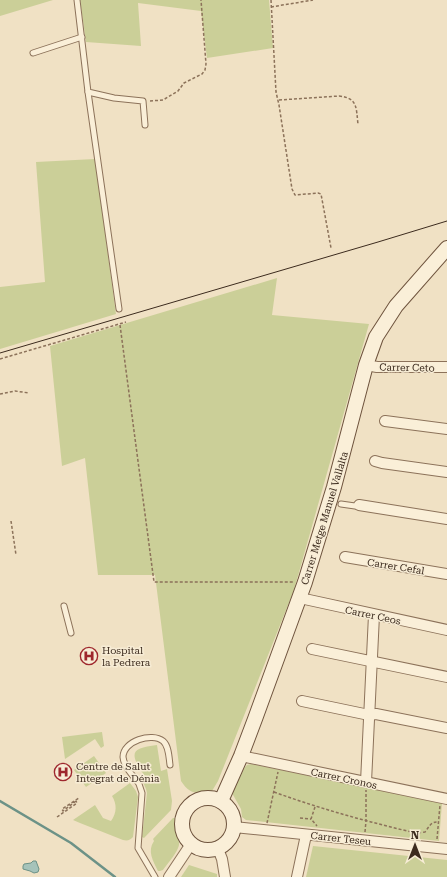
<svg xmlns="http://www.w3.org/2000/svg" width="447" height="877" viewBox="0 0 447 877" font-family="'Roboto Serif',serif">
<rect width="100%" height="100%" fill="#f0e1c4"/>
<g fill="#cbcf98">
<path d="M0 0H53L0 16Z"/>
<path d="M80 0H269L273 48 207 58 201 11 138 3 141 46 86 42Z"/>
<path d="M95 159 116 314 0 349V287L45 282 36 162Z"/>
<path d="M277 278 272 315 369 324 294 590 218 781 212 791C197 794 190 795 181 781L155 575H98L85 458 62 466 50 346Z"/>
<path d="M102 732 104 746 101 748 95 739 65 759 62 737Z"/>
<path d="M157 745 161 771 167 769 172 801 171 810 144 838 142 837 147 793 146 789 143 782 147 779C145 775 144 775 142 772 128 751 134 748 157 745Z"/>
<path d="M94 756 106 773 86 787 74 770Z"/>
<path d="M251 764 442 803 439 841 246 820 242 817 241 809 232 793 245 767 247 765Z"/>
<path d="M130 783 136 791 138 797 133 837C130 840 128 841 123 840L80 823 73 820 95 805 103 818 111 821C117 813 117 804 112 796Z"/>
<path d="M173 818H175C174 829 179 834 179 843 180 850 167 864 163 870L160 871H158C153 861 147 851 154 841L153 839Z"/>
<path d="M313 846 447 860V877H306Z"/>
<path d="M189 865 217 874V877H181Z"/>
</g>
<path fill="#a6c3ba" stroke="#6c9287" d="M33 861H36L39 869 38 872 34 873 30 871 23 869V866L24 864 31 863Z"/>
<g fill="none" stroke-linecap="round" stroke-linejoin="round">
<path stroke="#6c9287" stroke-width="2.5" d="M0 801 71 843 115 877"/>
<defs>
<g id="lane">
<path d="M77 0 88 92 114 98 143 101 145 125"/>
<path d="M33 53 82 37"/>
<path d="M88 92 119 309"/>
<path d="M341 504 355 506 359 505"/>
<path d="M64 606 71 633"/>
<path d="M155 877 138 848 142 793C141 790 140 787 139 784 134 776 124 768 123 757 123 741 152 732 163 741 169 746 169 758 170 765"/>
</g>
<g id="street">
<path d="M366 365 377 367H447"/>
<path d="M385 421 447 429"/>
<path d="M375 461 382 463 447 472"/>
<path d="M359 505 447 519"/>
<path d="M345 557 447 574"/>
<path d="M300 598 447 630"/>
<path d="M312 649 447 677"/>
<path d="M302 701 369 715 376 714 447 728"/>
<path d="M241 756 447 799"/>
<path d="M366 782 374 615"/>
<path d="M234 827 447 849"/>
<path d="M218 849 222 859 225 877"/>
<path d="M169 877 191 844"/>
<path d="M297 877 306 835"/>
</g>
<g id="secondary">
<circle cx="208" cy="824" r="26"/>
<path d="M221 801 241 756 255 719 305 582 334 487 366 365 376 337 396 306 447 248"/>
</g>
</defs>
<use href="#lane" stroke="#8c725a" stroke-width="7"/>
<use href="#street" stroke="#8c725a" stroke-width="12"/>
<use href="#secondary" stroke="#6e533d" stroke-width="16"/>
<g stroke="#8c725a" stroke-width="1.5" stroke-dasharray="3 2" stroke-linecap="butt">
<path d="M271 0 276 92 279 105 292 189 295 195 318 193 321 194 331 248"/>
<path d="M271 7 313 0"/>
<path d="M279 100 339 96C358 98 356 108 358 124"/>
<path d="M150 101 163 100 178 91 184 83 202 74 205 70 206 64 201 0"/>
<path d="M120 325 154 582H293"/>
<path d="M0 359 126 322"/>
<path d="M0 394 15 391 29 393"/>
<path d="M11 521 16 555"/>
<path d="M274 792C321 809 368 822 416 833L425 832C429 827 431 821 439 822"/>
<path d="M76 801 63 811 62 809 79 798"/>
<path d="M315 807 311 819 317 826"/>
<path d="M57 817 77 803 76 801"/>
<path d="M300 818 311 819"/>
<path d="M267 823 278 772"/>
<path d="M365 832 366 821V790"/>
<path d="M437 839 440 805"/>
</g>
<use href="#lane" stroke="#faefd8" stroke-width="5"/>
<use href="#street" stroke="#faefd8" stroke-width="10"/>
<use href="#secondary" stroke="#faefd8" stroke-width="14"/>
<path stroke="#3c2b1e" stroke-width="1" d="M0 353 378 242 447 221"/>
</g>
<defs>
<symbol id="hospital-ring" viewBox="-11 -11 22 22"><circle r="9.5" fill="#f7ecd5" stroke="#9e272d" stroke-width="1.5"/><path d="M-5-5h3v3.5h4V-5h3V5h-3V1.5h-4V5h-3Z" fill="#9e272d"/></symbol>
</defs>
<g fill-rule="evenodd">
<use href="#hospital-ring" x="79" y="646" width="20" height="20"/>
<use href="#hospital-ring" x="53" y="762" width="20" height="20"/>
</g>
<g text-anchor="middle" stroke-width="3" stroke-linejoin="round" paint-order="stroke">
<g font-size="10" fill="#3c2b1e" stroke="#f7ecd5">
<text transform="translate(407 367) rotate(1)" y="4">Carrer Ceto</text>
<text transform="translate(324 518) rotate(-73)" y="4">Carrer Metge Manuel Vallalta</text>
<text transform="translate(396 566) rotate(9)" y="4">Carrer Cefal</text>
<text transform="translate(373 615) rotate(12)" y="4">Carrer Ceos</text>
<text transform="translate(344 778) rotate(12)" y="4">Carrer Cronos</text>
<text transform="translate(341 838) rotate(6)" y="4">Carrer Teseu</text>
</g>
<g font-size="10" fill="#3c2b1e" stroke="#f7ecd5" text-anchor="start">
<text x="102" y="654">Hospital<tspan x="102" dy="12">la Pedrera</tspan></text>
<text x="76" y="770">Centre de Salut<tspan x="76" dy="12">Integrat de Dénia</tspan></text>
</g>
</g>
<g transform="translate(415 845)" stroke="#f7ecd5" stroke-width="3" paint-order="stroke">
<path d="M0-3L7 15L0 10L-7 15Z" fill="#3c2b1e"/>
<text y="-6" font-size="11" font-weight="bold" text-anchor="middle" fill="#3c2b1e">N</text>
</g>
</svg>
